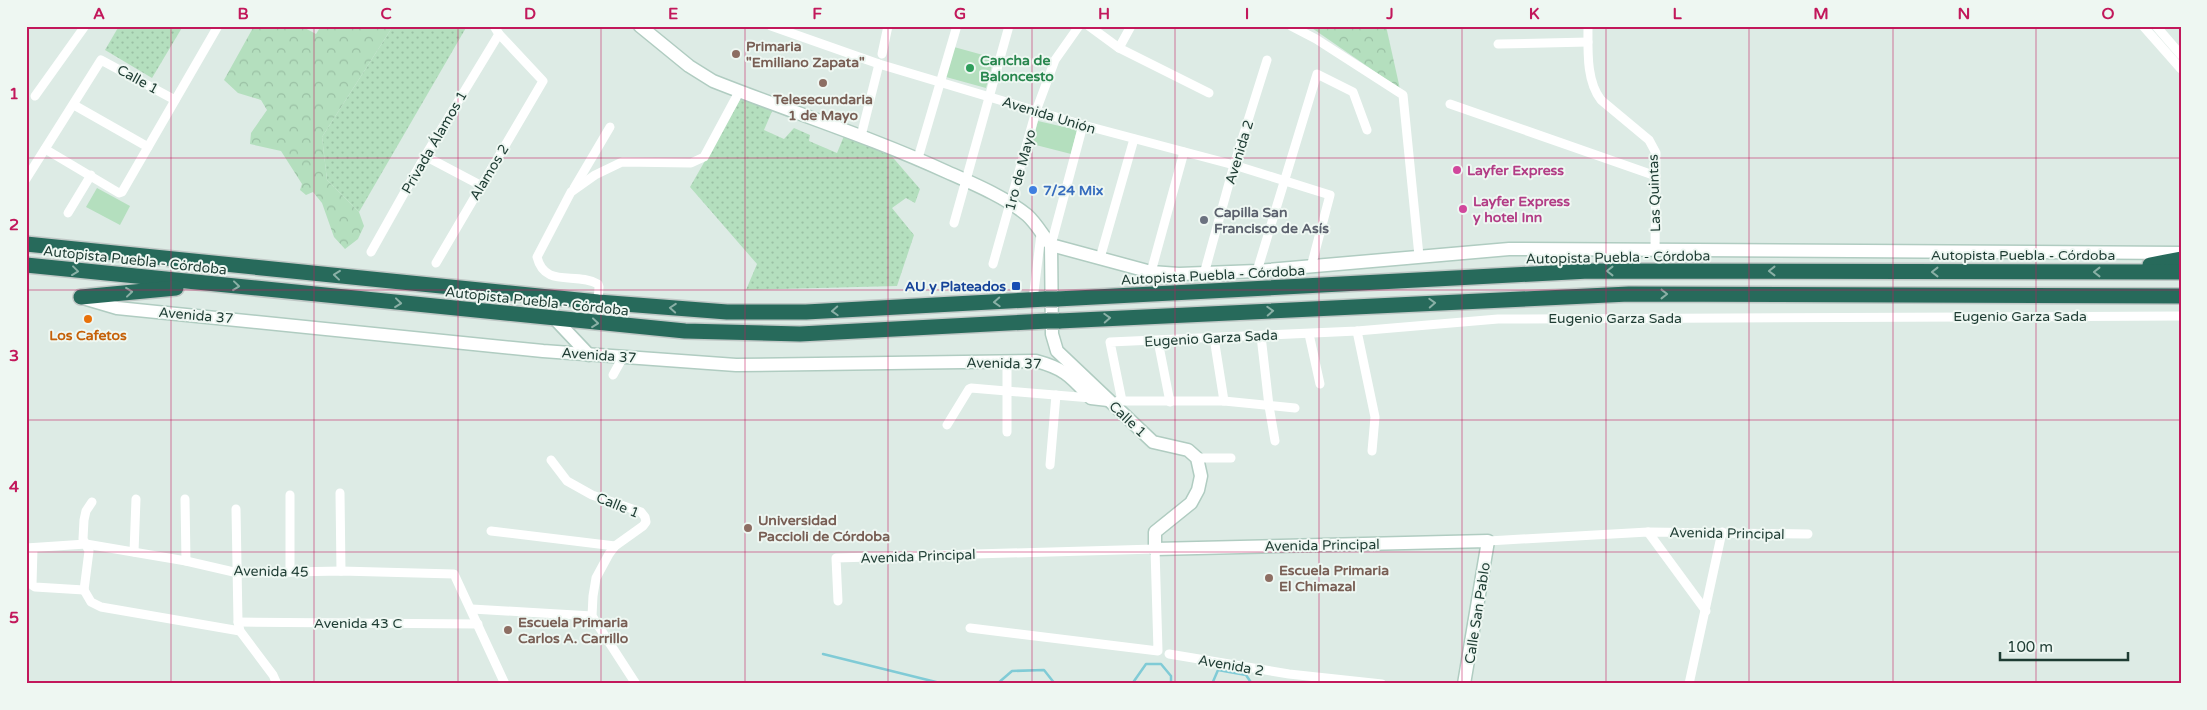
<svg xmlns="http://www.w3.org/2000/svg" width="2207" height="710" viewBox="0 0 2207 710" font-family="'Varela Round',sans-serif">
<defs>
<pattern id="grass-dots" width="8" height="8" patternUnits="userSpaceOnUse" patternTransform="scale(1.25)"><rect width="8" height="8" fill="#b4dfbe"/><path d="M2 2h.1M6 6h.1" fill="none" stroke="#9ac0a4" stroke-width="1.8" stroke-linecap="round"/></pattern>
<pattern id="forest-crowns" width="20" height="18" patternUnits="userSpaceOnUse" patternTransform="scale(1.25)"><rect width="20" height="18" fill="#b4dfbe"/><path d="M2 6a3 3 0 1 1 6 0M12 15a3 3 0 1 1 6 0" fill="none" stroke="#9ac0a4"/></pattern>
</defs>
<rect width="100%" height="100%" fill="#ddebe5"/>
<g fill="url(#grass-dots)">
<path d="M119 26H183L152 78 105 50Z"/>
<path d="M393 26H467L359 212 327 180 322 137Z"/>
<path d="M741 98 773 109 764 130 784 139 794 128 810 135 809 141 837 153 844 136 889 153 920 189 915 203 906 198 892 208 914 235 897 286 746 290 757 264 690 187Z"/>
</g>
<g fill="url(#forest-crowns)">
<path d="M254 26H301L316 34 321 26H393L322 137 327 180 359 212 364 226 358 239 345 249 334 237 322 203 313 192 306 195 300 190 302 184 281 151 250 144 251 133 267 110 261 100 238 93 224 80Z"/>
<path d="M1309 26H1386L1400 89Z"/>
</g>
<g fill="#b4dfbe">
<path d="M954 47 994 58 986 88 946 77Z"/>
<path d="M1038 121 1077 130 1071 154 1032 144Z"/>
<path d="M97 188 130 206 120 225 86 207Z"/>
</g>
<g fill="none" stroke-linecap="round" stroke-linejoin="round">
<g stroke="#80cbd6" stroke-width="2.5">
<path d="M823 654 944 684"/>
<path d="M997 684 1012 671 1044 670 1055 684"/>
<path d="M1132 684 1146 664H1161L1171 676V684"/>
<path d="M1212 684 1218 670 1246 675 1252 684"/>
</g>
<defs>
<g id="secondary">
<path d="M640 26 689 66 713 81C791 112 871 137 947 172 974 184 1005 197 1027 215 1037 224 1042 235 1051 245"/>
<path d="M1051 245 1151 272 1179 274 1257 271 1509 249 2181 253"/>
<path d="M1051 245 1052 334 1057 351 1153 442 1188 450 1197 458 1201 476 1198 490 1191 503 1155 532V549L1488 541 1464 684"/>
<path d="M83 298 117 308 543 351 736 365 1036 361C1066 369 1071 377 1091 398L1108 400"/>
<path d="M555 319 589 355"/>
</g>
<g id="highway">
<path d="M26 244 598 302 727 312H806L1046 299"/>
<path d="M26 265 685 331 800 334 1047 321"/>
<path d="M2150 265 2181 259"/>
<path d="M81 297 176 288"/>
<path d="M1057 299 1589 271 2181 272"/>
<path d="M1059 321 1629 294 2181 296"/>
</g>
</defs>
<use href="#secondary" stroke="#b0ccc1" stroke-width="15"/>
<use href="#highway" stroke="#c0c8c6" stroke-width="18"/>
<g stroke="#fff" stroke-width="9">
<path d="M771 26 879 64 1083 125 1234 165 1330 195 1311 267"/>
<path d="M1089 26 1119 48 1209 93"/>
<path d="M1291 26 1316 39 1403 95 1419 256"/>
<path d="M1588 26C1588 50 1586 81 1601 100L1649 140 1656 153 1655 250"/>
<path d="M2143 26 2181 69"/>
<path d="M2156 26 2181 55"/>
<path d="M1498 44 1588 42"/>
<path d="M1119 48 1131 26"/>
<path d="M882 54 888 26"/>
<path d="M35 96 85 26"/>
<path d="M1450 104 1656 176"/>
<path d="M74 105 148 147"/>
<path d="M861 136 879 64"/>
<path d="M45 149 119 193 122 192 218 26"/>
<path d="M425 156 480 185"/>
<path d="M918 158 956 29"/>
<path d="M26 179 101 60 175 100"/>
<path d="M574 188 610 127"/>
<path d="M68 213 91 175"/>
<path d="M954 223 1009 26"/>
<path d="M1051 245 1083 125"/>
<path d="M371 252 425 156 499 34"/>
<path d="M1100 258 1134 139"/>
<path d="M436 263 543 81 499 34 494 26"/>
<path d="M993 264 1036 111 1055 60 1079 26"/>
<path d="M1257 271 1317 74 1353 92 1367 130"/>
<path d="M1151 272 1184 152"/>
<path d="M1204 274 1234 165 1267 60"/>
<path d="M1033 300 1041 234"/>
<path d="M598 302 599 287 598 284C576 271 545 289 537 257L571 192 595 175 622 162 691 163 704 157 739 92"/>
<path d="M1357 331 1375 417 1372 451"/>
<path d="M1309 334 1320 384"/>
<path d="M1261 336 1269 406 1275 441"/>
<path d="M1214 338 1224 401"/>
<path d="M1158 341 1170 402"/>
<path d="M613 375 623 357"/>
<path d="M1118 401H1224L1295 408"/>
<path d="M1122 401 1110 342 1357 331 1498 319 2181 316"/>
<path d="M947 425 969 389 971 388 1091 398"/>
<path d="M1007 432V362"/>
<path d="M1197 458H1231"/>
<path d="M551 460 567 481 592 495 641 512 645 517 646 522 643 526 615 546 609 554 596 578 593 596 592 616 636 684"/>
<path d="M1050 465 1056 395"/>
<path d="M340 493 341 571"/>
<path d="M290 495V572"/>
<path d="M185 499 186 561"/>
<path d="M236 509 238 622 240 631 273 675 277 684"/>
<path d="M491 531 615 546"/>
<path d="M1648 532 1706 611"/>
<path d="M1488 541 1648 532 1808 534"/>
<path d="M26 548 86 544 186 561 238 573 341 571 454 574 505 684"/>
<path d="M33 548 32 585 35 587 84 590"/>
<path d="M134 552 136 499"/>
<path d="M84 590 91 602 101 607 240 631"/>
<path d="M84 590 89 551 83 539 84 520 86 511 92 502"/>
<path d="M838 601 836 558 1155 549 1158 651 970 628"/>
<path d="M472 609 592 616"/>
<path d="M238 622 478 624"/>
<path d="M1169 654 1289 674 1382 684"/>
<path d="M1689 684 1722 532"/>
</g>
<use href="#secondary" stroke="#fff" stroke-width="12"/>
<use href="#highway" stroke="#276a5b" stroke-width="15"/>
<defs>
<g id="highway-bridge">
<path d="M1046 299H1057"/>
<path d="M1047 321H1059"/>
</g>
</defs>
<use href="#highway-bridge" stroke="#c0c8c6" stroke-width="18" stroke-linecap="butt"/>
<use href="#highway-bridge" stroke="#276a5b" stroke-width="15"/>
</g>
<defs><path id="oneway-chevron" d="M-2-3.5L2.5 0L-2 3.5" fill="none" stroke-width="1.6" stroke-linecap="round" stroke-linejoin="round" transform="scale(1.25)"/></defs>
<g stroke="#8ab0a6">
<use href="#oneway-chevron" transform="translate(75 271) rotate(7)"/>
<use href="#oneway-chevron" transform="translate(1610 271) rotate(-180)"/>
<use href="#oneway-chevron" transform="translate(1772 271) rotate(-180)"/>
<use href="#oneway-chevron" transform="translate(1935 272) rotate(-180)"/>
<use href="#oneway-chevron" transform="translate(2097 272) rotate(-180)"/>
<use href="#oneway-chevron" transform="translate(337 275) rotate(-174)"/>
<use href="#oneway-chevron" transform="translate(236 286) rotate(6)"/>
<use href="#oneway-chevron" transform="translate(129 292) rotate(-6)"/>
<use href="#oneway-chevron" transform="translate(1664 294)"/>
<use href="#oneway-chevron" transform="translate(997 302) rotate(177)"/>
<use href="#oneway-chevron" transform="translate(398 303) rotate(6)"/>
<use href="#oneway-chevron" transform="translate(1432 303) rotate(-3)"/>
<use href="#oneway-chevron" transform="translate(673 308) rotate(-176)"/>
<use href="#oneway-chevron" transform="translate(835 311) rotate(177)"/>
<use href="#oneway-chevron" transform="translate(1270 311) rotate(-3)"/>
<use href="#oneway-chevron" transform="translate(1107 318) rotate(-3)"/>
<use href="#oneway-chevron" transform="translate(595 323) rotate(6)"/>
</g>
<path fill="none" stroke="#c2185b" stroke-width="1" stroke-opacity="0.55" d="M171 26V684M314 26V684M458 26V684M601 26V684M745 26V684M888 26V684M1032 26V684M1175 26V684M1319 26V684M1462 26V684M1606 26V684M1749 26V684M1893 26V684M2036 26V684M26 158H2181M26 290H2181M26 420H2181M26 552H2181"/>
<g fill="#8d6e63" stroke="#eef7f2" stroke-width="2">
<circle cx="736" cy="54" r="5"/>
<circle cx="823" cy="83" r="5"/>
<circle cx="748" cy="528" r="5"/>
<circle cx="1269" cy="578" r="5"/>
<circle cx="508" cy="630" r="5"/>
</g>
<circle fill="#2e9e5b" stroke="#eef7f2" stroke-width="2" cx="970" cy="68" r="5"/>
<g fill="#d1479c" stroke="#eef7f2" stroke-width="2">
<circle cx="1457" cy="170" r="5"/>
<circle cx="1463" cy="209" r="5"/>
</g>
<circle fill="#3f7fe0" stroke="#eef7f2" stroke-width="2" cx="1033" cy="190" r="5"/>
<circle fill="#6b7280" stroke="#eef7f2" stroke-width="2" cx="1204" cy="220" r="5"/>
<rect fill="#1a4fb4" stroke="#eef7f2" stroke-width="2" x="1011" y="281" width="10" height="10" rx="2.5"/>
<circle fill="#e8710a" stroke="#eef7f2" stroke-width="2" cx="88" cy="319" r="5"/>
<g text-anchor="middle" stroke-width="4" stroke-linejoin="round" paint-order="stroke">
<g font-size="14" font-weight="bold" fill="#785e54" stroke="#eef7f2" text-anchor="start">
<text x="746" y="51">Primaria<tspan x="746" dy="16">"Emiliano Zapata"</tspan></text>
<text x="823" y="104" text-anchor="middle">Telesecundaria<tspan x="823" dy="16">1 de Mayo</tspan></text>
<text x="758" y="525">Universidad<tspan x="758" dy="16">Paccioli de Córdoba</tspan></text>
<text x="1279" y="575">Escuela Primaria<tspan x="1279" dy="16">El Chimazal</tspan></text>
<text x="518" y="627">Escuela Primaria<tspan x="518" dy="16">Carlos A. Carrillo</tspan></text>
</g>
<g font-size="14" font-weight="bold" fill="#27864d" stroke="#eef7f2" text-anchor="start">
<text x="980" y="65">Cancha de<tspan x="980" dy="16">Baloncesto</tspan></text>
</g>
<g font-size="14" fill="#1e3c33" stroke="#eef7f2">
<text transform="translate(138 79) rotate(29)" y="5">Calle 1</text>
<text transform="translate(1049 115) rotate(17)" y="5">Avenida Unión</text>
<text transform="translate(434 142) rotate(-60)" y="5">Privada Álamos 1</text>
<text transform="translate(1239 152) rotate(-73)" y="5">Avenida 2</text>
<text transform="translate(1020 170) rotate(-75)" y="5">1ro de Mayo</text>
<text transform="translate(489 172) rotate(-59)" y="5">Alamos 2</text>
<text transform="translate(1654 193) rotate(-92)" y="5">Las Quintas</text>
<text x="2023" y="260">Autopista Puebla - Córdoba</text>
<text transform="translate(1618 257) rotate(-1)" y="5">Autopista Puebla - Córdoba</text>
<text transform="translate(135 260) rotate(6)" y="5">Autopista Puebla - Córdoba</text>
<text transform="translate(1213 275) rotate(-3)" y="5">Autopista Puebla - Córdoba</text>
<text transform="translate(537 301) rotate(6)" y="5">Autopista Puebla - Córdoba</text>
<text transform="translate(196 315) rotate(5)" y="5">Avenida 37</text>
<text x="2020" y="321">Eugenio Garza Sada</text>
<text x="1615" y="323">Eugenio Garza Sada</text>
<text transform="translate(1211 338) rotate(-3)" y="5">Eugenio Garza Sada</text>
<text transform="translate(599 355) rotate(4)" y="5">Avenida 37</text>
<text transform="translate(1004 363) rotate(1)" y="5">Avenida 37</text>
<text transform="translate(1128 419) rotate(43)" y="5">Calle 1</text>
<text transform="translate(618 505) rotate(22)" y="5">Calle 1</text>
<text transform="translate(1727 533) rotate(1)" y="5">Avenida Principal</text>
<text transform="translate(1322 545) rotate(-1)" y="5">Avenida Principal</text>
<text transform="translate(918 556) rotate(-2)" y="5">Avenida Principal</text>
<text transform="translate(271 571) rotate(1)" y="5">Avenida 45</text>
<text transform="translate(1477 613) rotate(-81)" y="5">Calle San Pablo</text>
<text x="358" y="628">Avenida 43 C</text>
<text transform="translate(1231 665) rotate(10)" y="5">Avenida 2</text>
</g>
<g font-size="14" font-weight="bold" fill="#b23c85" stroke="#eef7f2" text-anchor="start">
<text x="1467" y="175">Layfer Express</text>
<text x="1473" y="206">Layfer Express<tspan x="1473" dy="16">y hotel Inn</tspan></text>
</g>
<g font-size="14" font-weight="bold" fill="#366cbe" stroke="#eef7f2" text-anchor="start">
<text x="1043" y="195">7/24 Mix</text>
</g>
<g font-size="14" font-weight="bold" fill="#5b616d" stroke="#eef7f2" text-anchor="start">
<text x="1214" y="217">Capilla San<tspan x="1214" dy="16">Francisco de Asís</tspan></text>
</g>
<g font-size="14" font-weight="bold" fill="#164399" stroke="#eef7f2" text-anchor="end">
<text x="1006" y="291">AU y Plateados</text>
</g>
<g font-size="14" font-weight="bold" fill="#c56008" stroke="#eef7f2">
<text x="88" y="340">Los Cafetos</text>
</g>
</g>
<rect width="2207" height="710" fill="none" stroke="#eef7f2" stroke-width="55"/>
<path d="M2000 652v8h128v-8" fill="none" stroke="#1e3c33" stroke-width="2.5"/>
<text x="2007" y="652" font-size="15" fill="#1e3c33" stroke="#eef7f2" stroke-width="4" paint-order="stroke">100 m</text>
<rect x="28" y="28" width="2152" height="654" fill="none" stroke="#c2185b" stroke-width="2"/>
<g font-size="16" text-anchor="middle" font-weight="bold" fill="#c2185b">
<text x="99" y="19">A</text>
<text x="243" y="19">B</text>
<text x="386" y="19">C</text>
<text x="530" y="19">D</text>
<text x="673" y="19">E</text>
<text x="817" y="19">F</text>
<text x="960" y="19">G</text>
<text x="1104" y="19">H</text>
<text x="1247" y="19">I</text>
<text x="1390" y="19">J</text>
<text x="1534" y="19">K</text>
<text x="1677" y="19">L</text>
<text x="1821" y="19">M</text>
<text x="1964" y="19">N</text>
<text x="2108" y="19">O</text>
<text x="14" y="99">1</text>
<text x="14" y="230">2</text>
<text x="14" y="361">3</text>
<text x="14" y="492">4</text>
<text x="14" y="623">5</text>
</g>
</svg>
